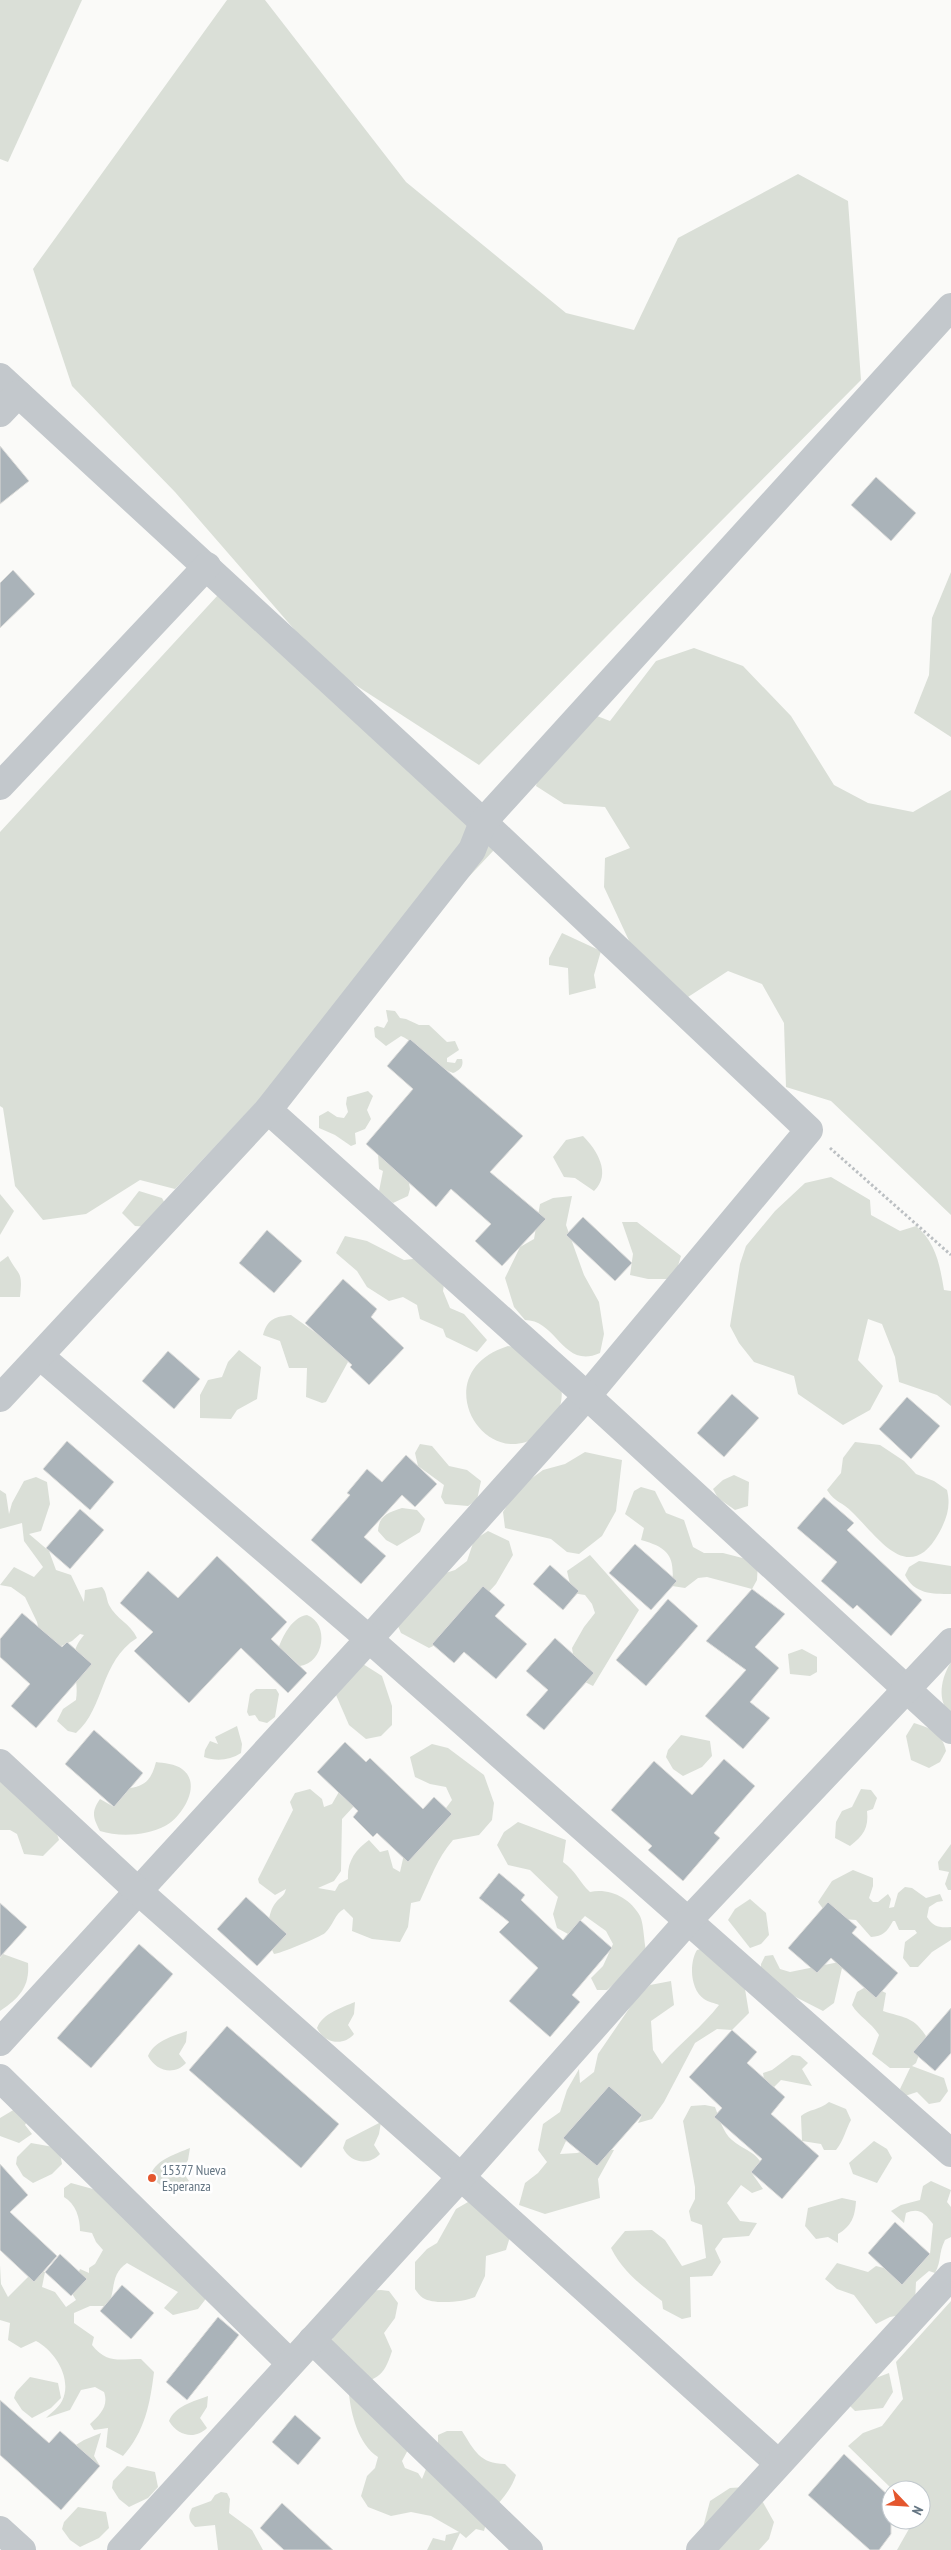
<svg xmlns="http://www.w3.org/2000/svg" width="951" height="2550" viewBox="0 0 951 2550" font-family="'PT Sans Narrow',sans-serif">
<rect width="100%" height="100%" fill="#fafaf8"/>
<g fill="#dadfd7">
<path d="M0 0H82L8 162 0 159Z"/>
<path d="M227 0H265L406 182 566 313 634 330 678 238 798 174 848 201 861 380 479 765 326 666 175 492 72 386 33 269Z"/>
<path d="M951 572V737L914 713 929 675 932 618Z"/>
<path d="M218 595 494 850 175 1189 140 1180 86 1214 43 1220 15 1186 3 1108 0 1106V832Z"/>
<path d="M694 648 743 666 791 716 834 785 868 803 913 812 951 790V1215L831 1101 786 1087 784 1023 762 984 728 971 688 997 631 945 604 887 605 858 630 848 605 807 564 804 536 786 545 751 576 708 610 721 656 661Z"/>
<path d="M562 933 601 951 594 975 596 988 569 995 568 968 549 965V958Z"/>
<path d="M386 1010 395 1011 400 1018 406 1019 419 1025H429L447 1042 455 1041 459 1050 447 1058V1062L455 1063 457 1059H462C464 1066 460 1070 453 1073 434 1066 421 1045 401 1036L386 1046 375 1037 374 1028 377 1026 384 1028 388 1021Z"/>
<path d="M368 1091 373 1096 367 1110 371 1119 365 1129 355 1133 356 1144 351 1146 335 1135 319 1128V1116L328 1111 337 1117 344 1118 348 1112 346 1104 347 1097Z"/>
<path d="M583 1136C597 1150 612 1174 594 1191L575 1178 564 1177 553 1157 566 1140Z"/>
<path d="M378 1154 408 1177 410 1189 408 1196 393 1203 379 1191 383 1171 379 1169Z"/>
<path d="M831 1177 870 1200 871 1215 900 1231 916 1226C936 1242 940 1266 944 1290L951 1291V1406L937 1395 899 1382 895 1357 882 1324 868 1319 858 1360 883 1386 870 1410 843 1425 798 1394 794 1376 754 1362 739 1343 730 1326 740 1264 746 1246 775 1211 805 1183Z"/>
<path d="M139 1191 162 1198 171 1215 149 1227 135 1226 122 1213Z"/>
<path d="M0 1194 14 1211 0 1235Z"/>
<path d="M572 1196 566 1225 584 1275 599 1302 604 1334 600 1353C563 1370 557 1320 525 1320L514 1307 505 1278 520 1247 534 1239 540 1204 553 1198Z"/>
<path d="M622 1222H637L681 1256 674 1279H648L630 1275 633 1254Z"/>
<path d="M345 1236 367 1241 404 1260 421 1258 446 1271 443 1291 450 1308 464 1314 487 1340 477 1352 446 1337 443 1329 420 1319 417 1305 403 1297 389 1301 367 1287 357 1271 336 1253Z"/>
<path d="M8 1256C19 1277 23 1270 20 1297H0V1262Z"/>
<path d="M291 1315 341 1351 348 1362 326 1402 322 1403 306 1397 307 1368H289L280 1341 263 1335C268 1318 275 1317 291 1315Z"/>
<path d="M508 1346C512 1347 518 1346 523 1347 528 1349 533 1356 537 1359 543 1365 556 1372 559 1380 564 1390 562 1408 555 1416 550 1422 545 1432 538 1436 482 1473 425 1372 508 1346Z"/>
<path d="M239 1350 261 1367 257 1399 237 1410 231 1419 200 1418V1395L208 1380 222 1377 228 1362Z"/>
<path d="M855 1442 880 1445 904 1461 916 1474 934 1481 947 1490C951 1506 947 1518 939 1533 909 1587 878 1537 852 1512 843 1502 835 1503 827 1490L841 1473 843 1458Z"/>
<path d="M420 1444 432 1446 449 1466 467 1470 481 1481 477 1500 468 1506 445 1504 441 1497 444 1485 418 1466 415 1453Z"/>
<path d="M585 1452 622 1460 616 1511 602 1536 579 1554 567 1552 551 1539 505 1528 503 1512 515 1493 528 1481 543 1470 565 1464Z"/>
<path d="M734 1475 749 1482 748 1506 735 1510 718 1498 713 1489 723 1480Z"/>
<path d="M36 1477 47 1482 50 1504 41 1531 29 1534 49 1551 56 1570 71 1575 84 1602 85 1590 102 1587C107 1593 106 1598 109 1605 116 1619 131 1624 137 1638 100 1661 105 1708 76 1733L68 1731 57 1721 63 1709 76 1700C80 1672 64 1658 84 1635L80 1634 72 1641 51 1651 41 1638 37 1622 25 1597 11 1587 0 1585 14 1567 34 1577 43 1567 24 1541 22 1523 0 1529V1490L6 1494 9 1514 12 1503 24 1481Z"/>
<path d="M641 1487 655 1491 666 1513 684 1520 693 1547 704 1553H723L758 1562 757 1580 752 1589 707 1577 698 1578 685 1588 672 1586C675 1557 670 1548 641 1540L644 1528 625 1514 634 1491Z"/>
<path d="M402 1508 417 1510 425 1519 420 1532 397 1546 386 1540 378 1531C379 1515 388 1513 402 1508Z"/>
<path d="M488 1531 509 1541 513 1555 496 1584 444 1641 429 1648 401 1633 397 1624 433 1577 455 1570 467 1561 474 1540Z"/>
<path d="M590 1555 639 1610 593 1686 577 1678 572 1648 584 1627 595 1613 592 1604 585 1595 572 1593 567 1571Z"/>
<path d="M919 1561 951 1566V1594C932 1594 914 1594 905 1575L909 1567Z"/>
<path d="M307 1615C330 1624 324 1663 300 1666L287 1654H280L278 1650C282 1637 292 1617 307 1615Z"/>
<path d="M802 1649 817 1657V1672L810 1676 790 1674 788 1654Z"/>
<path d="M951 1662V1715C936 1701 941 1678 951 1662Z"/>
<path d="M363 1664 382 1676 392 1706V1725L381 1736 366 1739 349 1725 336 1695Z"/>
<path d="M256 1689H276L279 1694 275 1717 267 1723 259 1721 255 1715 249 1716 247 1712 250 1694Z"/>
<path d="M914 1723C931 1728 942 1733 946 1751L940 1762 929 1768 911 1760 906 1736Z"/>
<path d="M237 1726 242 1744 241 1753C230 1760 217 1762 204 1757L205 1750 210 1741 218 1744 215 1737Z"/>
<path d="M681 1735 710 1741 712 1756 702 1767 683 1776 673 1769 666 1757 668 1750Z"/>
<path d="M432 1744 448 1748 484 1775 494 1803 492 1820 479 1835 453 1840C437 1858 430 1880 420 1901L411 1903 408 1927 400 1942 372 1939 352 1931 353 1918 344 1909C335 1913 333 1926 325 1933 320 1937 279 1954 274 1954 267 1940 265 1914 277 1901 282 1896 284 1896 286 1889L275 1895 259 1883 258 1879 293 1810 290 1802 295 1793 310 1789 322 1799 324 1807 332 1804 340 1790 354 1806 342 1819 341 1871 334 1881 318 1888 335 1891 339 1884 348 1879C347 1862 355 1850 369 1840L380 1852 388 1850 393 1868 400 1872 405 1850 437 1820 452 1800 446 1787 430 1784 415 1777 410 1757Z"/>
<path d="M156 1762C163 1763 176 1764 182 1769 203 1784 182 1817 165 1826 147 1836 118 1837 100 1831 93 1818 91 1812 100 1799L114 1807 130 1788C147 1786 152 1777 156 1762Z"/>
<path d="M0 1777 56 1831 59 1840 43 1856 24 1854 17 1834 10 1830H0Z"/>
<path d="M861 1789 871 1790 877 1798 873 1809 867 1811C869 1828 863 1836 850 1846L835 1838 836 1822 842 1811 852 1807Z"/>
<path d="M518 1822 566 1840 563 1862C577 1872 579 1882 590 1892 610 1888 630 1898 640 1916 644 1924 644 1945 647 1955L607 1990H597L591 1978 603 1966 613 1944 606 1931 585 1916 568 1934 557 1928 553 1914 558 1897 530 1870 508 1865 497 1845 504 1832Z"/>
<path d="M951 1844V1890H948L945 1884 949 1872 939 1870 938 1862Z"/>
<path d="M853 1870 873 1878V1886L869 1898 873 1902H878L888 1894 891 1899 889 1908 894 1907 898 1893 905 1887 912 1888 926 1898 940 1894 943 1901 937 1902 929 1907 927 1917C933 1927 940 1928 951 1927V1940L932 1952 918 1967H910L903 1958 905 1942 917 1933 915 1930H899L895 1921H893C887 1932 883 1936 871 1937L856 1920 830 1918 818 1902 832 1881Z"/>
<path d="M750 1899 766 1913 769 1935 761 1944 750 1948 728 1920 735 1909Z"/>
<path d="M708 1947 744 1983 749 2013 732 2030 717 2029 695 2043 664 2102 652 2119 638 2123 642 2115 609 2086 572 2128 560 2154 577 2153 593 2148 614 2150 598 2179 600 2198 545 2214 519 2205 525 2183 538 2173 547 2162 538 2150 543 2124 560 2112 567 2090 579 2069 580 2083 594 2072 598 2054 635 2000 650 1985 671 1981 674 2005 651 2021 653 2050 662 2064C680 2043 702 2027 719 2005 715 2003 708 2002 704 1999 690 1989 689 1963 697 1950Z"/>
<path d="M3 1954 28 1963C30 1987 19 1998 0 2011V1958Z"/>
<path d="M773 1955 780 1969 790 1972 839 1962 842 1968 834 2003 823 2011 780 1989 761 1974V1964L765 1956Z"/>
<path d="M869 1985 886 1993 883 2011C904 2018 913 2016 926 2036L916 2063 912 2066 944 2078 948 2091 940 2102 929 2104 917 2092 905 2096 900 2089 910 2068H890L872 2054 879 2035C872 2023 859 2017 852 2005L857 1992Z"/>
<path d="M355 2002 354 2014 348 2025 354 2034C343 2047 324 2043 317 2028 323 2013 341 2008 355 2002Z"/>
<path d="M187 2031 186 2042 179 2054 186 2063C174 2076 156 2071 148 2056 154 2041 173 2036 187 2031Z"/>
<path d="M792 2055 800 2056 808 2063 802 2069 812 2086 781 2080 774 2087 764 2079 763 2073 772 2070Z"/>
<path d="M829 2102 846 2109 851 2120C845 2131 844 2140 836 2150H824L821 2144 802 2141 801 2116C809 2109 820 2110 829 2102Z"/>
<path d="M705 2105 715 2107C719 2117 723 2133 732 2140 742 2149 752 2150 760 2161L751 2172 763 2189 752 2193 741 2185 727 2203 740 2221 757 2223 749 2236 723 2238 715 2249 721 2262 712 2276 690 2277 691 2317 682 2319 663 2309 662 2301C641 2285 623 2272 611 2248L625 2231 652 2230 665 2240 682 2266 706 2258 702 2225 691 2221 689 2211 695 2199V2187L683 2121 691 2106Z"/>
<path d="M15 2109 31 2114 25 2125 32 2134 19 2143 0 2136V2118Z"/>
<path d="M381 2122 379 2134 374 2145 380 2154C369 2166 350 2163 343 2148L346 2140Z"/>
<path d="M874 2141 887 2149 892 2158 877 2183 853 2174 849 2163Z"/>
<path d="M31 2143 59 2148 62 2164 52 2174 33 2183 23 2176 16 2164 17 2157Z"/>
<path d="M190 2148 188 2160 182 2171 189 2181C177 2193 159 2190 151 2174 157 2159 176 2154 190 2148Z"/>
<path d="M931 2181 951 2190 947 2202 951 2207V2237L945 2240C938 2254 942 2260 935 2273L929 2271 916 2282 915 2303 907 2314 890 2317 876 2324 854 2295 837 2289 825 2279 837 2263 868 2272 876 2266 884 2268 902 2285 930 2254 933 2224C925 2213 919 2207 906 2213L904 2223 891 2211 901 2205 920 2200 923 2186Z"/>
<path d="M71 2183 111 2194 208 2296 198 2309 173 2315 164 2308 178 2292 127 2263C110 2274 116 2290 108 2306H90L74 2313V2323L94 2337 92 2345C107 2364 119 2359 141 2359L154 2372C150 2404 145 2431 123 2456L106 2447 108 2428 94 2430 90 2424C100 2415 109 2406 104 2392L95 2387 81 2390 70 2410 46 2418C51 2413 59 2407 62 2401 73 2379 55 2351 36 2341L21 2348 8 2340 10 2323 0 2320V2265L1 2284 8 2297 34 2271 45 2272 42 2287 55 2292 66 2307 76 2300 71 2292 80 2269 89 2273V2268L95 2264 103 2250 96 2242 92 2233 80 2231C80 2218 76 2204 64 2197V2188Z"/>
<path d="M480 2195 512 2230 506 2250 486 2256 485 2276 475 2297C464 2302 434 2305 423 2298 420 2296 417 2292 415 2289V2262L427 2249 437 2243 456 2209Z"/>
<path d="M842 2198 856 2201C855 2216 852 2226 838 2234V2243L828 2237 816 2239 805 2226 808 2208Z"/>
<path d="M381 2290 389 2291 398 2303 395 2318 384 2333 392 2351C387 2366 383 2377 367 2381L330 2344 336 2331 366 2291Z"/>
<path d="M951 2301V2550H897L914 2520H921V2490H893L848 2446 863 2433 882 2426 903 2399 896 2362Z"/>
<path d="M889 2373 893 2392 883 2408 855 2411 845 2401 873 2379Z"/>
<path d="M30 2377 58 2383 61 2398 51 2408 32 2418 22 2410 14 2398 16 2392Z"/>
<path d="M349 2394 409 2448 402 2461 405 2468 418 2473 422 2479 428 2464 438 2456V2435L447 2431H462C474 2450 480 2464 505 2464L516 2475C508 2499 491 2504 484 2531L476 2529 466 2538 460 2533 452 2550H427L433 2538 445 2541 446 2535 459 2532 431 2516 411 2512 391 2516 368 2507 361 2496 367 2476 375 2468 378 2457C359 2445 351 2415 349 2394Z"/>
<path d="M208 2396 207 2407 200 2418 207 2428C195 2440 178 2436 169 2421 175 2406 194 2401 208 2396Z"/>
<path d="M101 2433 94 2456 100 2466 94 2472 66 2451 84 2440Z"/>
<path d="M127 2466 155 2472 158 2487 148 2498 129 2507 119 2499 112 2488 113 2481Z"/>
<path d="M746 2487 760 2497 774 2522 769 2539 759 2550H708L701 2535 710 2501 730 2488Z"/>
<path d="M221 2492 227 2493 230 2499 229 2513 252 2530 263 2550H218L215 2525 195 2527C188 2520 188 2516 192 2508L211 2501 215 2495Z"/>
<path d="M78 2507 106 2512 109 2528 99 2538 80 2547 70 2540 62 2529 64 2522Z"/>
</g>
<g fill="#aab3b9" stroke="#dcdcda">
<path d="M0 446 29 481 0 504Z"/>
<path d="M876 477 916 513 891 541 851 505Z"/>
<path d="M13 570 35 594 0 628V583Z"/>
<path d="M410 1039 523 1136 490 1172 546 1219 502 1266 475 1241 491 1224 451 1189 436 1207 366 1144 413 1089 387 1066Z"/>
<path d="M583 1217 632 1263 615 1281 566 1235Z"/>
<path d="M267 1230 302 1261 274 1293 239 1263Z"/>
<path d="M343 1279 377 1309 371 1317 404 1348 369 1385 350 1367 352 1365 305 1323Z"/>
<path d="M168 1351 200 1379 174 1409 142 1381Z"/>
<path d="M732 1394 759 1418 724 1457 697 1433Z"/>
<path d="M907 1397 940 1426 911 1459 879 1429Z"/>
<path d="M67 1441 114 1482 90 1510 43 1469Z"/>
<path d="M406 1455 437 1484 415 1507 402 1495 364 1537 386 1556 361 1584 311 1540 350 1495 347 1493 367 1469 382 1482Z"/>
<path d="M824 1497 854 1523 847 1530 922 1600 891 1636 857 1605 853 1609 821 1581 837 1562 797 1528Z"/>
<path d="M80 1509 104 1530 70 1569 46 1548Z"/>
<path d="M635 1544 677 1581 651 1610 609 1573Z"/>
<path d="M217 1556 287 1622 271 1639 307 1673 288 1693 241 1648 189 1703 134 1651 153 1632 120 1603 148 1571 178 1598Z"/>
<path d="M550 1565 579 1591 563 1610 533 1584Z"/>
<path d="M483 1586 505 1605 495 1616 527 1644 496 1679 464 1652 454 1663 432 1644Z"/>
<path d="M752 1589 785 1614 755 1647 779 1668 750 1702 770 1718 743 1749 705 1716 746 1670 706 1641Z"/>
<path d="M668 1599 698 1626 646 1686 616 1660Z"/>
<path d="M22 1613 62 1647 67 1642 92 1664 36 1728 11 1706 30 1684 0 1657V1639Z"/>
<path d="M555 1638 594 1673 544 1730 526 1715 548 1690 526 1671Z"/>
<path d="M94 1730 143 1773 114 1807 65 1764Z"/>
<path d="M345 1742 366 1762 370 1758 423 1809 434 1797 452 1814 408 1862 377 1833 373 1837 353 1817 358 1811 317 1772Z"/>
<path d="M724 1759 755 1786 714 1833 720 1838 683 1881 648 1850 652 1846 611 1810 654 1761 692 1795Z"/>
<path d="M499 1873 525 1895 521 1900 563 1940 580 1920 612 1948 572 1995 580 2002 550 2037 509 2001 538 1968 499 1932 509 1922 479 1898Z"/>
<path d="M246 1897 287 1934 257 1966 217 1929Z"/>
<path d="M828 1902 857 1927 852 1933 898 1973 876 1998 831 1958 817 1973 788 1948Z"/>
<path d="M0 1903 27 1927 0 1957Z"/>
<path d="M139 1944 173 1974 91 2068 57 2038Z"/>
<path d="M951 2008V2053L935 2071 913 2052Z"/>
<path d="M227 2026 339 2124 301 2168 189 2070Z"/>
<path d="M732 2030 757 2052 747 2063 785 2097 771 2114 819 2156 782 2199 751 2172 762 2159 714 2117 722 2108 689 2077Z"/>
<path d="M609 2086 642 2115 597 2166 563 2138Z"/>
<path d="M0 2164 28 2195 10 2212 57 2256 34 2282 0 2250Z"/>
<path d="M895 2222 930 2254 902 2285 868 2253Z"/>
<path d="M60 2254 87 2279 71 2296 45 2272Z"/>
<path d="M122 2285 154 2313 131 2339 100 2311Z"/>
<path d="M218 2317 239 2335 187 2400 166 2382Z"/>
<path d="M0 2400 49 2443 60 2431 100 2466 61 2510 0 2455Z"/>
<path d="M295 2415 321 2438 298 2465 272 2442Z"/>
<path d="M844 2454 891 2498V2534L879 2550H870L808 2495Z"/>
<path d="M282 2503 333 2550H284L260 2528Z"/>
</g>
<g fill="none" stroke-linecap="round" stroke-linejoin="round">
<path stroke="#bbbfc2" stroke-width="3" stroke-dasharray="2.5 2.5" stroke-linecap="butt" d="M830 1148 951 1255"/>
<g stroke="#c3c8cc" stroke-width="28">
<path d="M0 377 483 822 809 1130 587 1396 369 1639 0 2042"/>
<path d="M0 413 18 394"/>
<path d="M0 786 207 566"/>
<path d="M268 1110 587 1396 951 1730"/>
<path d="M40 1356 369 1639 951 2153"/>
<path d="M0 1398 268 1110 472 850 483 822 951 307"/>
<path d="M0 1763 137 1890 461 2177 778 2463"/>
<path d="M0 2078 290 2363"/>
<path d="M312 2340 529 2550"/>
<path d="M0 2530 22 2550"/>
<path d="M121 2550 461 2177 687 1922 951 1642"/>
<path d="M700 2550 951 2276"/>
</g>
</g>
<circle fill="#e4572e" stroke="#fff" stroke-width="2" cx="152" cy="2178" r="5"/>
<g text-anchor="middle" stroke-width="5" stroke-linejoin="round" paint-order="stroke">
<g font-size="14" fill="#657683" stroke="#fff" text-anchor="start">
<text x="162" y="2175">15377 Nueva<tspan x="162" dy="16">Esperanza</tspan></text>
</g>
</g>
<g transform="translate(906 2505) rotate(115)"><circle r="24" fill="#ffffff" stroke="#c1c8cd"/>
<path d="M0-4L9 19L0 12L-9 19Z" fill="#e4572e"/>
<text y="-8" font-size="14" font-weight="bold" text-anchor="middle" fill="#657683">N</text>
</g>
</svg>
